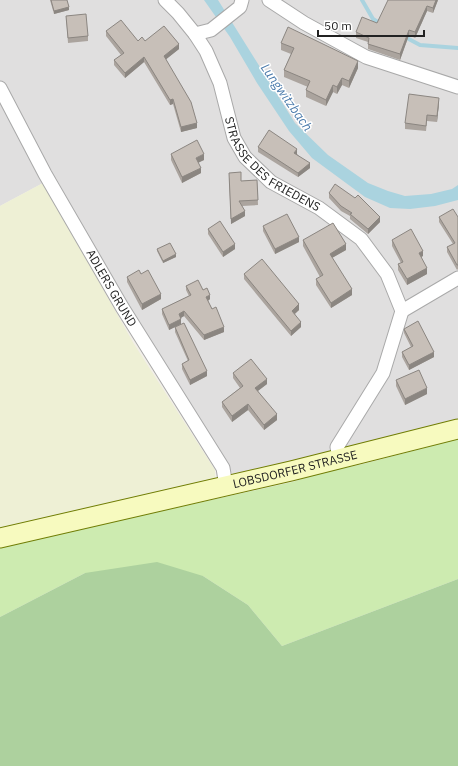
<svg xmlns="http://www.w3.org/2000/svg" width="458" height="766" viewBox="0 0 458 766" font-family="'IBM Plex Sans',sans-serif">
<rect width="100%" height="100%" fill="#f2efe9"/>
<path fill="#e0dfdf" d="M0 0H458V422L236 476 228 470 127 306 56 178 43 183 0 206Z"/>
<path fill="#eef0d5" d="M43 183 134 344 215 470V480L0 531V206Z"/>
<path fill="#cdebb0" d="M458 439V579L282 646 248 605 203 576 85 573 0 617V547L292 482 317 474 363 464Z"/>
<path fill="#add19e" d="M157 562 203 576 248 605 282 646 458 579V766H0V617L85 573Z"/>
<path fill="#aad3df" d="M204 0H218L295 123 328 155 368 183 388 191 405 196 431 194 452 189 458 185V200L435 206 410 209 390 208 365 197 312 158 289 131 257 83 230 37Z"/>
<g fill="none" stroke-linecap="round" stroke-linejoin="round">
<g stroke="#aad3df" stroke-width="4">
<path d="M362 0 373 19 381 24"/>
<path d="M405 37 420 45 458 48"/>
</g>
<defs>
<g id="street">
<path id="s1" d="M165 0 178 13 195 34 206 51 220 83 234 138 245 157 271 182 319 208 361 239 387 274 402 311 383 373 337 447 339 458"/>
<path d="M269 0 304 23 366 57 458 87"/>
<path d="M195 34 211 30 240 7 242 0"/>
<path id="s2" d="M0 88 45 174 122 307 223 468 226 486"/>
<path d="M402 311 458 278"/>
</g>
<g id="secondary">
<path id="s3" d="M0 538 291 471 458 429"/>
</g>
</defs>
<use href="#street" stroke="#a9a9a9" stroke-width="15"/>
<use href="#secondary" stroke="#707d05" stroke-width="21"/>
<use href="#street" stroke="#fff" stroke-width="13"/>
<use href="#secondary" stroke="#f7fabf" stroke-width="19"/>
</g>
<g fill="#aba49e">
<path d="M50 0H67L69 10 54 14Z"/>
<path d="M438 0 433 13 427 11 415 38 409 35 400 60 368 49V42L356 38V32L377 23Z"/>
<path d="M66 16 88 36V41L68 43Z"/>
<path d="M106 31 138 41H145L179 49 166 59 197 128 181 132 173 104 170 105 144 62 125 78 114 65V60L121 55 106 36Z"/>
<path d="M281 43 358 68 349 88 342 85 337 94 333 92 326 106 306 97V90L308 87 284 77V70L291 54 281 50Z"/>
<path d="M439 103 437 122 427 121 426 131 405 129V123Z"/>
<path d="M258 147 297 154 310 168 298 177 258 152Z"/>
<path d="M171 154 204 160 198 162 201 173 182 183 171 160Z"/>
<path d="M229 178 241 181 257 180 258 205 242 206 245 216 231 224Z"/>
<path d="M329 193 380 222 368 234 350 219V216L341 211 329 198Z"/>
<path d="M439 217H458V269L457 270 447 252V247L453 244 439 222Z"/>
<path d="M263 226 299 242 275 254 263 231Z"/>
<path d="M208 229 235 249 223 257 208 234Z"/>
<path d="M303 240 346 250 332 258 352 295 331 308 316 285V279L320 277 303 246Z"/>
<path d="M392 240 423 256 421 257 427 274 407 285 398 270V264L401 263 392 246Z"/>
<path d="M157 249 176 257 163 263 157 251Z"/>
<path d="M141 274 161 299 142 310 127 282V277Z"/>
<path d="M244 274 299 310 295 314 301 327 291 336 244 279Z"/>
<path d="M186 286 203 290 210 299 208 301 224 332 204 340 184 316 181 318V324L169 330 162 314V309L189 296 186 290Z"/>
<path d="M175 327 207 376 190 385 182 369V364L188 361 175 332Z"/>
<path d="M404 329 434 357 409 370 402 357V352L411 347 404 333Z"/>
<path d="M233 373 267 384 258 391 277 420 264 430 248 410 232 422 222 407V402L240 388 233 378Z"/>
<path d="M396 380 427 394 405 405 396 386Z"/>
</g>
<g fill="#8b8681">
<path d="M436 0H438L433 13V8Z"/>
<path d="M427 6V11L415 38V32Z"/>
<path d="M69 7V10L54 14V11Z"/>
<path d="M409 30V35L400 60V54Z"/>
<path d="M179 44V49L164 61V56Z"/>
<path d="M144 57V62L125 78V73Z"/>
<path d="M358 61V68L349 88V81Z"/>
<path d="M342 78V85L337 94V87Z"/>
<path d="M333 85V92L326 106V100Z"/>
<path d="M439 98V103L437 122V116Z"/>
<path d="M173 99V104L170 105V100Z"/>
<path d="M197 123V128L181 132V127Z"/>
<path d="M297 149V154L294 158V153Z"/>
<path d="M204 154V160L196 164V158Z"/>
<path d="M310 163V168L298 177V173Z"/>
<path d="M201 168V173L182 183V177Z"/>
<path d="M245 211V216L231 224V219Z"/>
<path d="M380 217V222L368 234V229Z"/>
<path d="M299 237V242L275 254V249Z"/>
<path d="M235 244V249L223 257V252Z"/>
<path d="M346 244V250L330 259V254Z"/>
<path d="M423 251V256L419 258V253Z"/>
<path d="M176 254V257L163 263V261Z"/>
<path d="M427 268V274L407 285V279Z"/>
<path d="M352 289V295L331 308V303Z"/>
<path d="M161 294V299L142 310V304Z"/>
<path d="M210 295V299L206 302V297Z"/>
<path d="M299 304V310L292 316V311Z"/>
<path d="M184 311V316L179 319V314Z"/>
<path d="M181 319V324L169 330V325Z"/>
<path d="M301 322V327L291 336V331Z"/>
<path d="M224 327V332L204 340V335Z"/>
<path d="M434 352V357L409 370V365Z"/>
<path d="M207 371V376L190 385V380Z"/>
<path d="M267 379V384L255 393V388Z"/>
<path d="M427 388V394L405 405V399Z"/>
<path d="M248 404V410L232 422V416Z"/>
<path d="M277 414V420L264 430V425Z"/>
</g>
<g fill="#c7bfb8" stroke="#8b8681">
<path d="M51 0H67L69 7 54 11Z"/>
<path d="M388 0H436L433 8 427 6 415 32 409 30 400 54 368 44 369 38 356 32 362 17 377 23Z"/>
<path d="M86 14 88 36 68 38 66 16Z"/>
<path d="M121 20 138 41 142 37 145 41 164 26 179 44 164 56 191 102 197 123 181 127 173 99 170 100 144 57 125 73 114 60 124 53 106 31Z"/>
<path d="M288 27 358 61 349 81 342 78 337 87 333 85 326 100 306 90 310 81 284 70 294 48 281 43Z"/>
<path d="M409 94 439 98 437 116 427 115 426 126 405 123Z"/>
<path d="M269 130 297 149 294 153 310 163 298 173 258 147Z"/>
<path d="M197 140 204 154 196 158 201 168 182 177 171 154Z"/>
<path d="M241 172V181L257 180 258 200 239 201 245 211 231 219 229 173Z"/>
<path d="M335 184 355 198 358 195 380 217 368 229 350 214 352 213 341 206 329 193Z"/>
<path d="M453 209 458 217V265H457L447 247 455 243 439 217Z"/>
<path d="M287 214 299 237 275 249 263 226Z"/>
<path d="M220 221 235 244 223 252 208 229Z"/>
<path d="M333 223 346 244 330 254 352 289 331 303 316 279 323 275 303 240Z"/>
<path d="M411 229 423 251 419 253 427 268 407 279 398 264 403 262 392 240Z"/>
<path d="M170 243 176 254 163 261 157 249Z"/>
<path d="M262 259 299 304 292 311 301 322 291 331 244 274Z"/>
<path d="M139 270 141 274 148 270 161 294 142 304 127 277Z"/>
<path d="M198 280 203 290 207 288 210 295 206 297 212 309 216 307 224 327 204 335 184 311 179 314 181 319 169 325 162 309 191 295 186 286Z"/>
<path d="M418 321 434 352 409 365 402 352 413 346 404 329Z"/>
<path d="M184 323 207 371 190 380 182 364 189 360 175 327Z"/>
<path d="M251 359 267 379 255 388 277 414 264 425 248 404 232 416 222 402 243 386 233 373Z"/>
<path d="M419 370 427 388 405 399 396 380Z"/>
</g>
<g text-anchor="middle" stroke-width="3" stroke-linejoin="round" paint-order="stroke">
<g font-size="12" fill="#222" stroke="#fff">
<text dy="4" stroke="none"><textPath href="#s1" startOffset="203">STRASSE DES FRIEDENS</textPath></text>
<text dy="4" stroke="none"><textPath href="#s2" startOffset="229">ADLERS GRUND</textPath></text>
<text dy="4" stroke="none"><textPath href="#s3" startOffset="303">LOBSDORFER STRASSE</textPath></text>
</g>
<g font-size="13" font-style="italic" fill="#4a7aab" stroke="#fff">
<text transform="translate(287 97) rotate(55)" y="5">Lungwitzbach</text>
</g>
</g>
<path d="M318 30v6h106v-6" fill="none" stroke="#222222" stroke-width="2"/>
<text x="324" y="30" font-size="12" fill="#222222" stroke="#ffffff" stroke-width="3" paint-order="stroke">50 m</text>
</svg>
